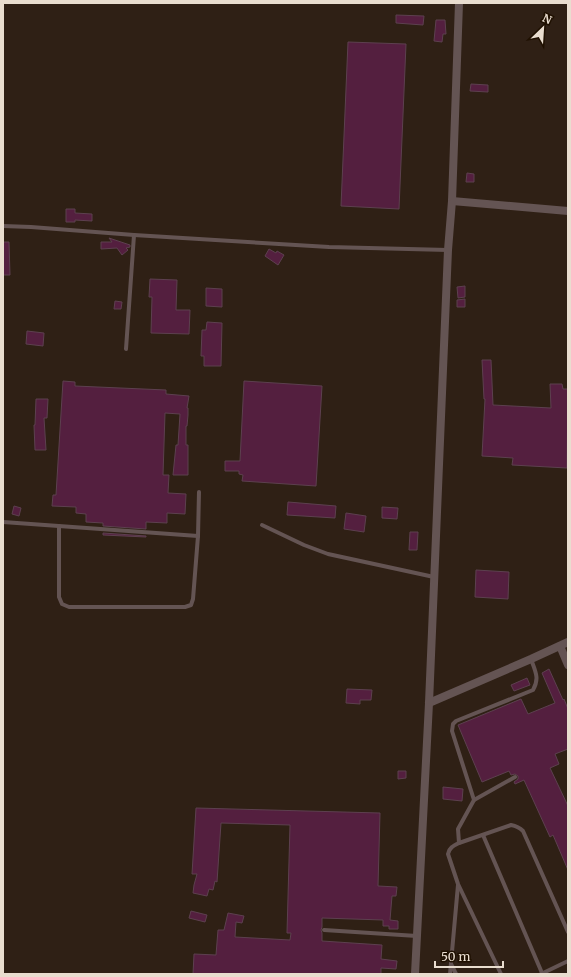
<svg xmlns="http://www.w3.org/2000/svg" width="571" height="977" viewBox="0 0 571 977" font-family="Merriweather,serif">
<rect width="100%" height="100%" fill="#291901"/>
<rect fill="#2f2015" x="3" y="3" width="565" height="971"/>
<g fill="#541f3f" stroke="#5d404f">
<path d="M396 15 424 16 423 25 396 23Z"/>
<path d="M436 20H445L446 34H443L442 42 434 41Z"/>
<path d="M348 42 406 44 399 209 341 206Z"/>
<path d="M471 84 488 85V92L470 91Z"/>
<path d="M467 173 474 174V182H466Z"/>
<path d="M66 209H75V213L92 214V221L75 220V222H66Z"/>
<path d="M109 238 130 245V247L126 248 128 250 122 255 117 248 101 249V242H112Z"/>
<path d="M3 242H9L10 275H3Z"/>
<path d="M269 249 276 253 277 251 284 255 278 265 265 256Z"/>
<path d="M150 279 177 280 176 310H190L189 334 151 333 152 297H149Z"/>
<path d="M465 286V297L458 298 457 287Z"/>
<path d="M206 288 222 289V307L206 306Z"/>
<path d="M465 299V307H457V300Z"/>
<path d="M115 301 122 302 121 309H114Z"/>
<path d="M207 322 222 323 221 366H204V356H201L202 330H206Z"/>
<path d="M27 331 44 333 43 346 26 344Z"/>
<path d="M482 360H491L493 405 551 408 550 384H562L563 389H568L567 468 512 465 513 458 482 456 485 399H484Z"/>
<path d="M63 381 75 382V386L166 390V394L189 396 187 408H188V415L187 426H186V445H188V475H173L176 445H178L180 414 165 413 163 475H169L168 493 186 494 185 514 167 513V523L146 522V529L103 526V523L86 522V514L76 513V507L52 506 53 495H56Z"/>
<path d="M244 381 322 386 316 486 242 481 243 475 239 474V471H225V461H240Z"/>
<path d="M36 399H48L47 418H44L46 450H35L34 425H35Z"/>
<path d="M288 502 336 506 335 518 287 515Z"/>
<path d="M14 506 21 508 19 516 12 514Z"/>
<path d="M382 507 398 508 397 519 382 518Z"/>
<path d="M346 513 366 516 364 532 344 529Z"/>
<path d="M410 532H418L417 550H409Z"/>
<path d="M103 533 146 536V537L103 535Z"/>
<path d="M476 570 509 572 508 599 475 597Z"/>
<path d="M549 669 563 700 564 699 568 709V749L555 754 559 764 550 768 568 806V870L553 835 550 837 524 780 515 784 514 782 518 779V776L515 774 511 775 509 771 482 782 458 725 521 699 528 714 555 703 542 673Z"/>
<path d="M527 678 530 685 514 691 511 685Z"/>
<path d="M347 689 372 690 371 700H360V704L346 703Z"/>
<path d="M398 771H406V778L398 779Z"/>
<path d="M443 787 463 789 462 801 443 799Z"/>
<path d="M196 808 380 813 378 886 397 887 396 896H392L390 920 398 921V929H389V926H383V920L322 918V927L321 930 322 933V941L382 945 381 959 397 961 396 969 381 968V974H193L194 954 216 955 218 930H224L228 913 244 916 242 923 236 922 235 937 290 940 291 933H287L290 825 221 823 217 882 215 881 213 890 209 889 207 896 193 893 194 885 197 874H192Z"/>
<path d="M191 911 207 915 205 922 189 918Z"/>
</g>
<g fill="none" stroke-linecap="round" stroke-linejoin="round">
<g stroke="#645453" stroke-width="4">
<path d="M3 226 31 227 134 235 329 247 448 250"/>
<path d="M126 349 134 235"/>
<path d="M3 522 198 536"/>
<path d="M262 525 304 545 328 554 434 577"/>
<path d="M59 526V597L62 604 69 607H185L191 605 193 599 198 536 199 492"/>
<path d="M474 800 515 777"/>
<path d="M483 835 542 973"/>
<path d="M459 843 458 829 474 800 452 731 453 724 456 721 533 690C540 678 535 671 531 659"/>
<path d="M324 930 417 936"/>
<path d="M451 964 456 974"/>
<path d="M450 974 458 885"/>
<path d="M501 974 458 884 448 854C449 848 453 846 459 843L511 825C516 826 519 827 523 831L568 932"/>
<path d="M541 974 568 961"/>
</g>
<g stroke="#645453" stroke-width="8">
<path d="M452 201 568 211"/>
<path d="M560 646 568 665"/>
<path d="M429 703 531 659 568 642"/>
<path d="M415 974 429 703 448 250 452 201 459 3"/>
</g>
</g>
<rect width="571" height="977" fill="none" stroke="#e9ddcf" stroke-width="8"/>
<g transform="translate(543 28) rotate(25)" stroke="#1f1000" stroke-width="3" paint-order="stroke">
<path d="M0-3L7 15L0 10L-7 15Z" fill="#e9ddcf"/>
<text y="-6" font-size="11" font-weight="bold" text-anchor="middle" fill="#e9ddcf">N</text>
</g>
<path d="M435 961v6h68v-6" fill="none" stroke="#e9ddcf" stroke-width="2"/>
<text x="441" y="961" font-size="12" fill="#e9ddcf" stroke="#1f1000" stroke-width="3" paint-order="stroke">50 m</text>
</svg>
